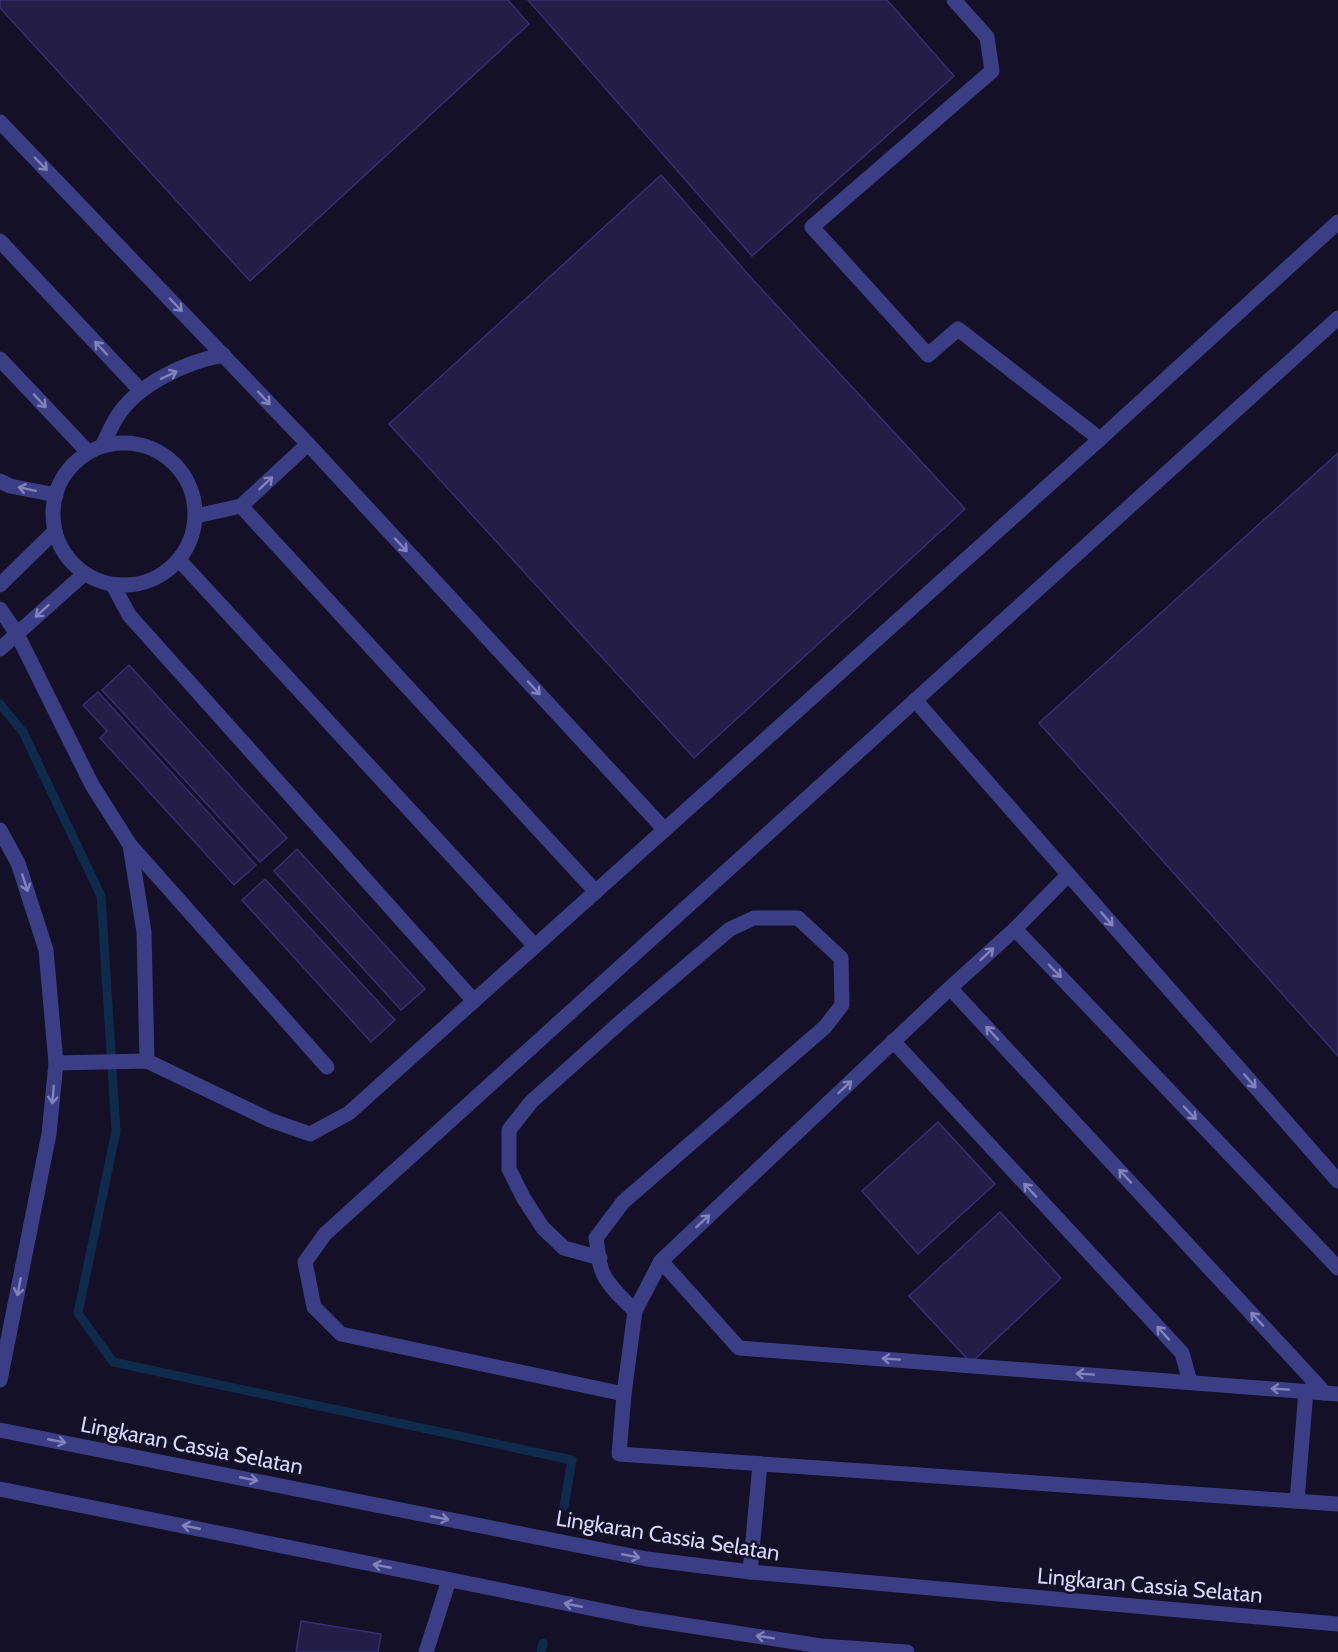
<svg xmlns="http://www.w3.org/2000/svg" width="1338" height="1652" viewBox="0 0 1338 1652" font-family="Cabin,sans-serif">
<rect width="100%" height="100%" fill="#131027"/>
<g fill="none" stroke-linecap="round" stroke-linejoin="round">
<g stroke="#102a4b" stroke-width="9">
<path d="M0 704 23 732 101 896 116 1131 78 1313 113 1362 572 1460 564 1506"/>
<path d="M541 1652 543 1643"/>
</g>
</g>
<g fill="#231d47" stroke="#382f73" stroke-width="1.5">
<path d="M0 0H508L529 24 250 281 0 8Z"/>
<path d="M528 0H887L954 76 752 256Z"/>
<path d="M661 175 754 281 965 509 694 758 389 424Z"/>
<path d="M1338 453V1056L1039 723Z"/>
<path d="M129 665 287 838 260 862 102 690Z"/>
<path d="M98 692 256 865 234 885 100 738 107 731 83 705Z"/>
<path d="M297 849 425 989 401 1010 274 871Z"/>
<path d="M265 879 395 1020 371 1042 242 900Z"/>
<path d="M938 1122 995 1184 918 1254 862 1191Z"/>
<path d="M1000 1212 1061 1278 971 1363 909 1296Z"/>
<path d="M301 1621 381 1634 378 1652H296Z"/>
</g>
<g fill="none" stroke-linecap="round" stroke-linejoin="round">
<g stroke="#3c3e85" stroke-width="15">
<path d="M954 0 987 37 992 71 812 227 928 355 958 329 1100 439"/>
<path d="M0 122 308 444"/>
<path d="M0 241 141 391"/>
<path d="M1338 318 325 1234 305 1262 314 1307 341 1334 624 1394 619 1454 1338 1504"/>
<path d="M0 359 88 452"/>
<circle cx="124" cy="514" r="71"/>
<path d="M102 446C107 437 111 426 117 417 137 384 188 361 224 355"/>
<path d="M0 481 10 486 56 495"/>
<path d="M241 506 596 892"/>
<path d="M196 516 241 506 308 444 665 830"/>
<path d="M180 561 535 946"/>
<path d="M0 585 55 531"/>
<path d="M113 585 129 615 474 1001"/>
<path d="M0 609 17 634 92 785 130 845 144 932 147 1061"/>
<path d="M0 649 84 574"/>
<path d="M915 700 1338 1181"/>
<path d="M0 830 18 863 46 950 56 1063 49 1134 0 1380"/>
<path d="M130 845 327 1067"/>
<path d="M1015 929 1338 1268"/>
<path d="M950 988 1325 1393"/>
<path d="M893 1041 1182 1353 1190 1382"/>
<path d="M56 1063 147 1061 270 1120 310 1134 349 1113 1100 439 1338 222"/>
<path d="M600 1258 564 1248 543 1228 524 1199 509 1169V1130L531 1102 625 1018 730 929 754 918H798L841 958 842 1005 825 1027 623 1202 596 1238C598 1249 598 1261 602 1271 607 1285 624 1300 635 1311"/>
<path d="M661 1261 739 1348 1338 1394"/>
<path d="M624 1394 635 1311 661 1261 950 988 1015 929 1068 875"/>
<path d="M0 1430 647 1559 750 1572 1338 1624"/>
<path d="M0 1489 639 1618 821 1646 907 1652"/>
<path d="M1297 1501 1306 1391"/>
<path d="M750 1572 760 1464"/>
<path d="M426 1652 449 1580"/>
</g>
</g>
<defs><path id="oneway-shaft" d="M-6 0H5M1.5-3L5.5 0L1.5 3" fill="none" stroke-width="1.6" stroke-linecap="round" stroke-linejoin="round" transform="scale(1.5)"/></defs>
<g stroke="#8383bb">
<use href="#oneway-shaft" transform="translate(41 164) rotate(46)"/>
<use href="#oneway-shaft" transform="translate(176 305) rotate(46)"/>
<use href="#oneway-shaft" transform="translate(101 348) rotate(-133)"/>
<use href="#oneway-shaft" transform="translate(169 375) rotate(-25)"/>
<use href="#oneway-shaft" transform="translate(264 398) rotate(47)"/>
<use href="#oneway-shaft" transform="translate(40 401) rotate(47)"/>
<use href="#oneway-shaft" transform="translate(266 483) rotate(-43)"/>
<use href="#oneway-shaft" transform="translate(27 489) rotate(-168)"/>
<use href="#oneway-shaft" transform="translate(401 545) rotate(47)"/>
<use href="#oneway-shaft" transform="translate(42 611) rotate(138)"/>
<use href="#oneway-shaft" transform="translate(534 688) rotate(47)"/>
<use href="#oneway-shaft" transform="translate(25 883) rotate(72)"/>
<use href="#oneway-shaft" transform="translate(1107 919) rotate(49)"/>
<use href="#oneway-shaft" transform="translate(987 954) rotate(-42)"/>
<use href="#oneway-shaft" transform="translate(1055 971) rotate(46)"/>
<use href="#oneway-shaft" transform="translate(992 1033) rotate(-133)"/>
<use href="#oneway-shaft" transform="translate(1250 1081) rotate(49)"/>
<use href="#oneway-shaft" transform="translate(845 1087) rotate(-43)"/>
<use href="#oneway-shaft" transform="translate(53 1095) rotate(95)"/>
<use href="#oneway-shaft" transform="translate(1190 1113) rotate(46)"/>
<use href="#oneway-shaft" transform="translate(1125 1176) rotate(-133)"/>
<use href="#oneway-shaft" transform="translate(1030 1190) rotate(-133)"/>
<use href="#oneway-shaft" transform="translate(703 1221) rotate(-43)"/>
<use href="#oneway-shaft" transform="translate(19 1287) rotate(101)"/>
<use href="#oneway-shaft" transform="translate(1257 1319) rotate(-133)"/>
<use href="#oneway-shaft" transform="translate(1163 1333) rotate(-133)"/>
<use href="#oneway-shaft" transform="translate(891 1359) rotate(-176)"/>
<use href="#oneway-shaft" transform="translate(1085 1374) rotate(-176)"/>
<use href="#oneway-shaft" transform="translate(1280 1389) rotate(-176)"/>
<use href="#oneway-shaft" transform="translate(57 1441) rotate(11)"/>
<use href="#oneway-shaft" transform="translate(249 1479) rotate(11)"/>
<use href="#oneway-shaft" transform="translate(440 1518) rotate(11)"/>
<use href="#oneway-shaft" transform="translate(191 1527) rotate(-169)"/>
<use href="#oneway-shaft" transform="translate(631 1556) rotate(11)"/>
<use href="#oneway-shaft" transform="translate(382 1566) rotate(-169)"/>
<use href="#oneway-shaft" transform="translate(573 1605) rotate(-169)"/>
<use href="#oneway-shaft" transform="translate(765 1637) rotate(-171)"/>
</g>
<g text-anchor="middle" stroke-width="5" stroke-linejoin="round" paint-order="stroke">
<g font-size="22" fill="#d9d7fe" stroke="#131027">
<text transform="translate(192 1445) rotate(11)" y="8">Lingkaran Cassia Selatan</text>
<text transform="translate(668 1535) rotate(9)" y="8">Lingkaran Cassia Selatan</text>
<text transform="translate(1150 1585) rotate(5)" y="8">Lingkaran Cassia Selatan</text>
</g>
</g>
</svg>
